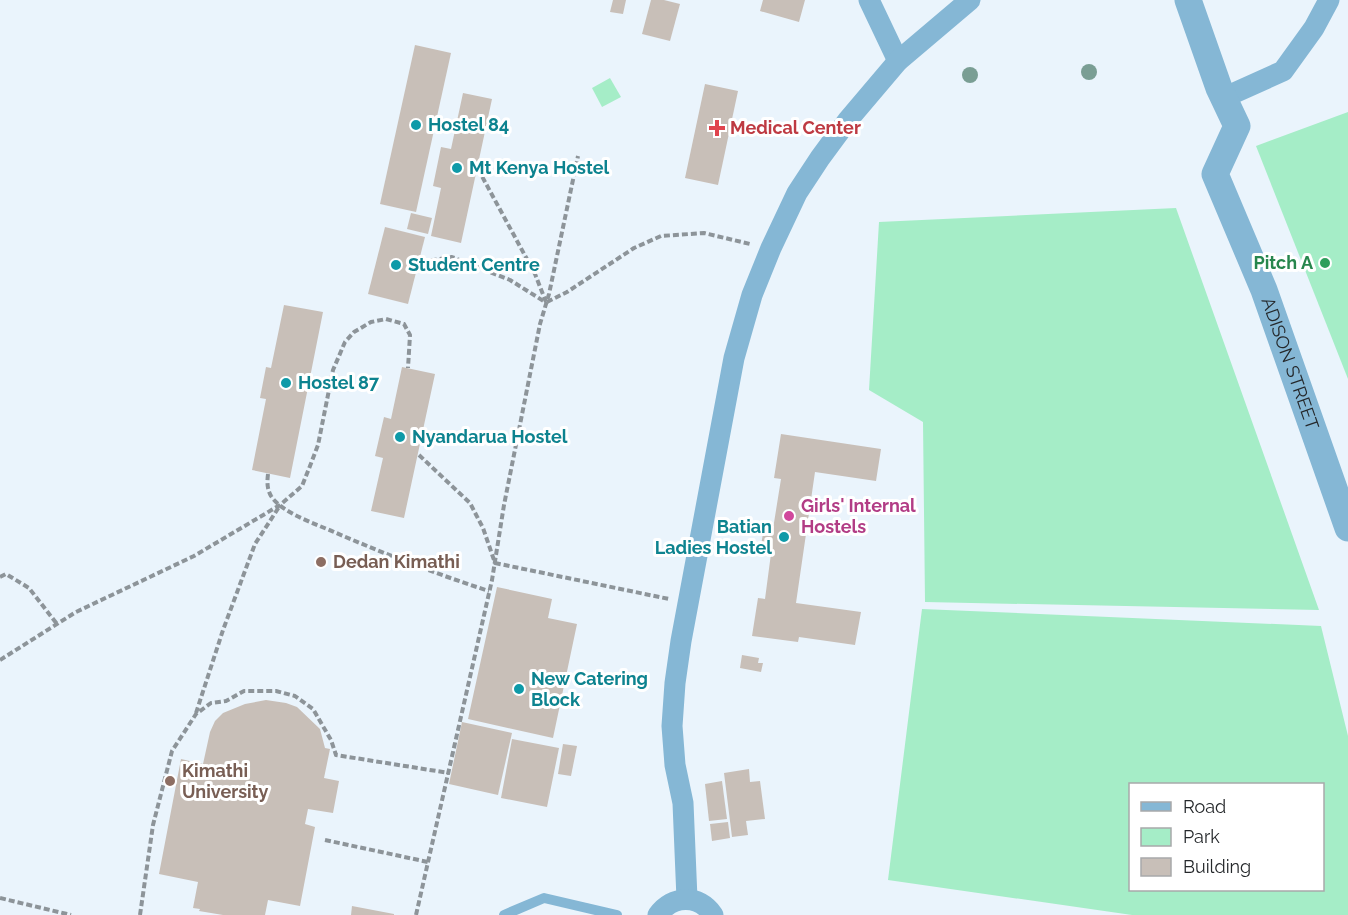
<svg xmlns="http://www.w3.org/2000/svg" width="1348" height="915" viewBox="0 0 1348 915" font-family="Raleway,sans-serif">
<rect width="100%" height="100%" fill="#eaf4fc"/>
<g fill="#a5edc7" fill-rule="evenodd">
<path d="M610 78 621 97 602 107 592 88Z"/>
<path d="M1348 112V379L1256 146Z"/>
<path d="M1176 208 1319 610 925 602 923 422 869 390 879 222Z"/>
<path d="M922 609 1321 626 1348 736V915H1132L888 880ZM1130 784H1322V890H1130Z"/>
</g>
<g fill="#c8bfb8">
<path d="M613 0H626L623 14 610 12Z"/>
<path d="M651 0H664L680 4 670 41 642 34Z"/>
<path d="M763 0H805L799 22 760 11Z"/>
<path d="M415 45 451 53 416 212 380 204Z"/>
<path d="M705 84 738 91 718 185 685 178Z"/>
<path d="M463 93 492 99 461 243 431 236 441 188 433 186 441 147 451 149Z"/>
<path d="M411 213 432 218 428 234 407 229Z"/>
<path d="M385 227 425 237 408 304 368 294Z"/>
<path d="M284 305 323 312 290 478 252 470 266 399 260 398 266 367 271 368Z"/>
<path d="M402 367 435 374 404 518 371 511 383 458 375 456 384 417 391 419Z"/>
<path d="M781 434 881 449 876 481 815 472 796 603 861 612 855 645 799 637 798 642 752 636 758 598 765 599 772 546 761 545 764 528 773 529 781 479 774 478Z"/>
<path d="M497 587 552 599 548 618 577 624 553 738 468 719Z"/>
<path d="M742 655 759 658 758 663H763L761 672 740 668Z"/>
<path d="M266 700 286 703 297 707 320 729 325 748 330 749 324 778 339 781 333 813 308 809 305 824 315 827 300 906 268 900 265 915H223L199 911 200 909 193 908 198 882 159 874 181 759 203 764 210 732 215 721 223 713 245 704Z"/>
<path d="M462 722 512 733 498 795 449 784Z"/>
<path d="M512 739 559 748 547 807 501 798Z"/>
<path d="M563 744 577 746 571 776 558 774Z"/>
<path d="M749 769 750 782 760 781 765 819 746 821 748 835 732 837 724 773Z"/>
<path d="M722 781 727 819 709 821 705 784Z"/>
<path d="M728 822 730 838 712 841 710 824Z"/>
<path d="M352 906 394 914V915H351Z"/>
</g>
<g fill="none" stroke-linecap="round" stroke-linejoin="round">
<g stroke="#8d9499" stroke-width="4" stroke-dasharray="6 3" stroke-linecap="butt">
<path d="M478 169 535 274 546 302"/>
<path d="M422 262 452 257 510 280 545 302"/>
<path d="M547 302 567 292 634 248 661 236 704 233 750 244"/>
<path d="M419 455 470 503 483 528 495 563 669 599"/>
<path d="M268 474C267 482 267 489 271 496 282 513 316 524 334 532 385 554 436 574 489 591"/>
<path d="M0 577 6 574 29 588 57 624"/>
<path d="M0 660 76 612 194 556 280 505 302 486 310 466 318 445 333 370 345 342 354 332 371 322 386 319 404 324 410 335 408 368"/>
<path d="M196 713 223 630 255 544 279 507"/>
<path d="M325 840 428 862"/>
<path d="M0 898 71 915"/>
<path d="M140 915 153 825 172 751 196 714 211 703 226 701 244 691H276L295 696 313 709 331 740 336 755 449 773"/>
<path d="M416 915 492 580 504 505 540 324 549 294 578 156"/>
</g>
<path stroke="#85b7d5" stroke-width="10" d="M504 915 544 898 617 915"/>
<g stroke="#85b7d5" stroke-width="21">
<path d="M869 0 898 61"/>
<path d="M1223 98 1283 71 1314 28 1329 0"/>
<path d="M687 899 683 803 675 765 672 726 675 683 681 641 734 358 752 295 771 248 797 193 820 158 848 120 898 61 970 0"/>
<path d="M658 915C672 895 699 894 713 915"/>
</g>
<path stroke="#85b7d5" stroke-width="27" id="s1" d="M1188 0 1219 88 1237 126 1215 174 1264 290 1348 528"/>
</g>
<g fill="#7a9e94">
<circle cx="1089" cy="72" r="8"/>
<circle cx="970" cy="75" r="8"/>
</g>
<g fill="#0f9aa8" stroke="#fff" stroke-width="2">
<circle cx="416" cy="125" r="6"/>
<circle cx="457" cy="168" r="6"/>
<circle cx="396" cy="265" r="6"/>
<circle cx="286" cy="383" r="6"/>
<circle cx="400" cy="437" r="6"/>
<circle cx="784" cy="537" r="6"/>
<circle cx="519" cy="689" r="6"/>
</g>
<path fill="#e0444e" stroke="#fff" stroke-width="2" d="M714 119h6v6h6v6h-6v6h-6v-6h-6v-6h6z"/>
<circle fill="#2e9e5b" stroke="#fff" stroke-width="2" cx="1325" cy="263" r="6"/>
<circle fill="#d1479c" stroke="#fff" stroke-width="2" cx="789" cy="516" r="6"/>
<g fill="#8d6e63" stroke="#fff" stroke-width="2">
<circle cx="321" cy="562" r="6"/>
<circle cx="170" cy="781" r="6"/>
</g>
<g text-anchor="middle" stroke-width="6" stroke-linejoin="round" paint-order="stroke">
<g font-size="18" font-weight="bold" fill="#0d838f" stroke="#fff" text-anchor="start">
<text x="428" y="131">Hostel 84</text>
<text x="469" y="174">Mt Kenya Hostel</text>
<text x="408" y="271">Student Centre</text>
<text x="298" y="389">Hostel 87</text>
<text x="412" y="443">Nyandarua Hostel</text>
<text x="772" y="533" text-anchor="end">Batian<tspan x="772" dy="21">Ladies Hostel</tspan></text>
<text x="531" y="685">New Catering<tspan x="531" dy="21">Block</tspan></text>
</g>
<g font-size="18" font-weight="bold" fill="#be3a42" stroke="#fff" text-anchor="start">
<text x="730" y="134">Medical Center</text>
</g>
<g font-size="18" font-weight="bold" fill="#27864d" stroke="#fff" text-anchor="end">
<text x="1313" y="269">Pitch A</text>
</g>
<g font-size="18" fill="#25282b" stroke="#fff">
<text dy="6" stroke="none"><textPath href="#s1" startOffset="392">ADISON STREET</textPath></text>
</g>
<g font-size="18" font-weight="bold" fill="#b23c85" stroke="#fff" text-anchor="start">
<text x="801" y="512">Girls' Internal<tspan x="801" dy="21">Hostels</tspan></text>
</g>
<g font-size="18" font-weight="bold" fill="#785e54" stroke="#fff" text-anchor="start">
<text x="333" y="568">Dedan Kimathi</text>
<text x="182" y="777">Kimathi<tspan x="182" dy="21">University</tspan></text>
</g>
</g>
<rect x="1129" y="783" width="195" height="108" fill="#ffffff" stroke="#a8a9aa" stroke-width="1.5"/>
<rect x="1141" y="802" width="30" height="9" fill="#85b7d5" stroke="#a8a9aa" stroke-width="1.5"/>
<text x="1183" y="813" font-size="18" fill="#25282b">Road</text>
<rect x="1141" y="828" width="30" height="18" fill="#a5edc7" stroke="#a8a9aa" stroke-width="1.5"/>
<text x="1183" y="843" font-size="18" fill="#25282b">Park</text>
<rect x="1141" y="858" width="30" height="18" fill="#c8bfb8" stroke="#a8a9aa" stroke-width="1.5"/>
<text x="1183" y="873" font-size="18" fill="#25282b">Building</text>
</svg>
